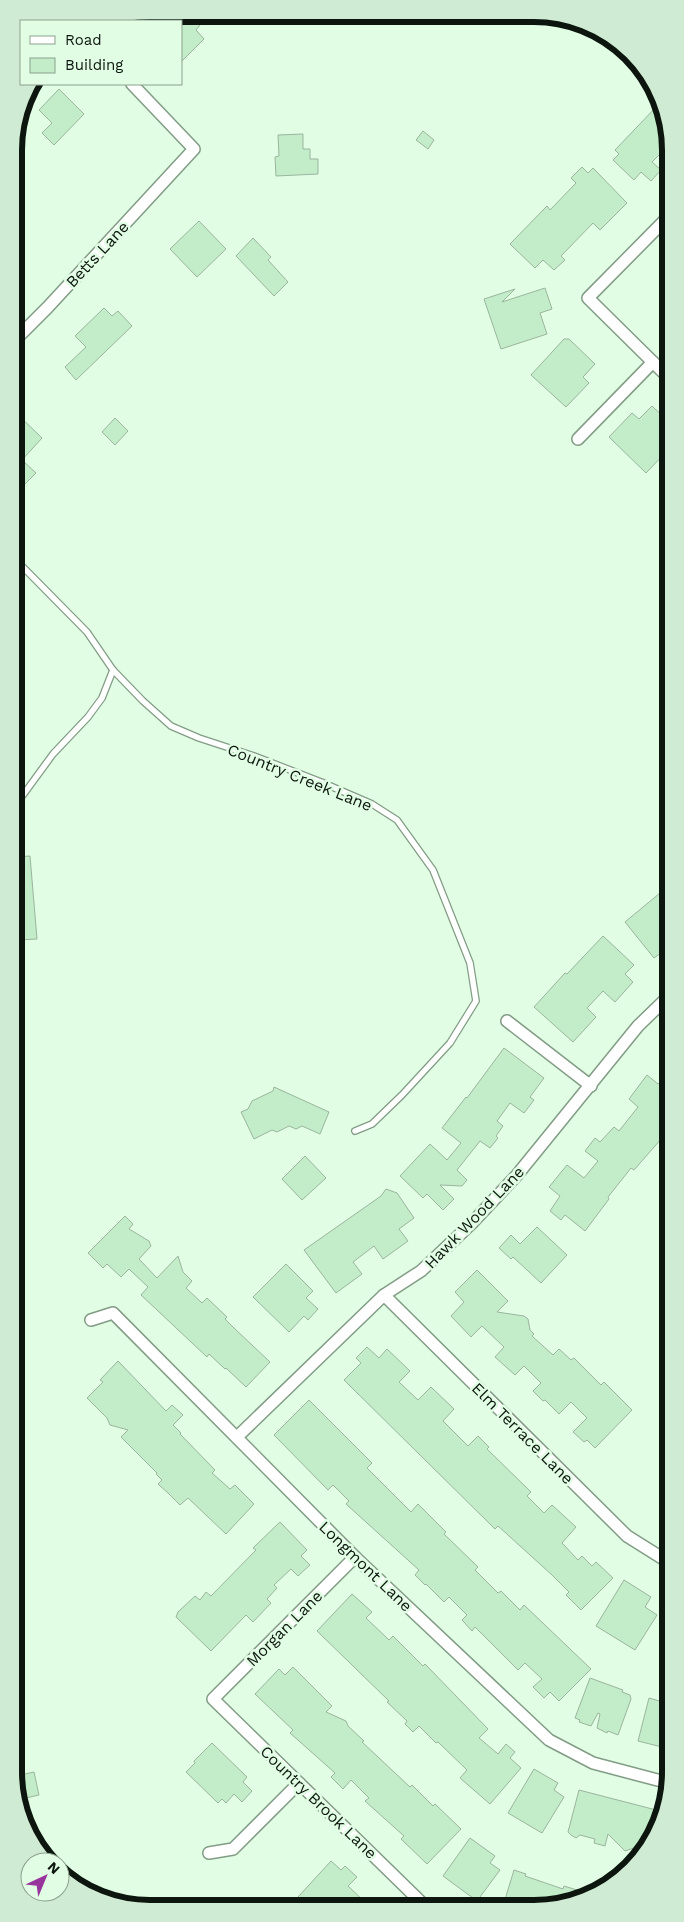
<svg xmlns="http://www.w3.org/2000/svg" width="684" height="1922" viewBox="0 0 684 1922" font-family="'Work Sans',sans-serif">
<rect width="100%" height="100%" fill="#e1fde4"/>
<g fill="#c3ecc8" stroke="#9bb59e">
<path d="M181 14H189L200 25 196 30 204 39 181 62Z"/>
<path d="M59 89 84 114 54 145 42 133 52 123 39 110Z"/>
<path d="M658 105 668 123V146L652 162 661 170 651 181 641 172 634 180 613 160 619 154 615 150Z"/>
<path d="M423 131 434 140 428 149 416 140Z"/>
<path d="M303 134V149H310V159H318V174L276 176 275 157 279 156 278 135Z"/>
<path d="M582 167 588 173 593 168 627 203 600 230 593 223 561 256 565 260 554 270 543 260 535 268 510 244 547 206 550 210 576 183 571 178Z"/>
<path d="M199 221 226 249 197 277 170 249Z"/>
<path d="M253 238 271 257 268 260 288 282 274 296 236 256Z"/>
<path d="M545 288 552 309 540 313 547 334 501 349 484 299 515 289 502 302Z"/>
<path d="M104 308 112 316 118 311 132 326 76 380 65 367 86 347 75 336Z"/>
<path d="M564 339H569L595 364 583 377 589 383 566 407 531 375Z"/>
<path d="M652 406 668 421V450L646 473 609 437 632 413 639 419Z"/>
<path d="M14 411 42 438 22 460 36 473 23 486 15 478Z"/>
<path d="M115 418 128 431 115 445 102 432Z"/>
<path d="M30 856 37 939 18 940 15 909V889H17L15 857Z"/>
<path d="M660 893 669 903V947L654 958 625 922Z"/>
<path d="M603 936 634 965 625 974 633 982 615 1002 603 991 587 1008 596 1017 573 1042 534 1007 565 973 567 974Z"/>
<path d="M504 1048 544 1078 530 1097 534 1100 524 1113 510 1103 497 1121 503 1126 496 1136 498 1138 490 1148 480 1141 457 1170 467 1180 462 1186 440 1185 454 1199 443 1210 427 1194 423 1198 400 1176 430 1144 447 1160 461 1143 442 1128 466 1097 467 1098Z"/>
<path d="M669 1072V1130L634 1170 631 1168 608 1197 609 1199 585 1231 565 1215 561 1220 550 1211 560 1196 549 1187 567 1165 584 1178 598 1161 585 1151 595 1138 600 1142 614 1127 619 1131 638 1107 629 1099 647 1075 658 1084Z"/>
<path d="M274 1087 329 1112 320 1134 302 1126 296 1129 289 1126 277 1132 272 1130 254 1139 241 1112 248 1109 252 1101 273 1091Z"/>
<path d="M305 1156 326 1178 302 1200 282 1179Z"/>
<path d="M386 1189 397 1193 414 1218 399 1229 408 1241 383 1259 374 1246 353 1262 362 1274 336 1293 304 1250 381 1196Z"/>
<path d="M125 1216 133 1224 129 1229 149 1241 151 1246 139 1259 157 1278 178 1256 183 1272 192 1281 186 1288 202 1303 207 1298 227 1317 225 1319 234 1328 270 1362 246 1387 226 1368 225 1369 209 1354 207 1357 141 1295 148 1287 129 1269 121 1277 107 1264 103 1268 88 1253Z"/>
<path d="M537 1227 567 1255 541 1283 513 1257 511 1259 499 1248 511 1235 520 1244Z"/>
<path d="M286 1264 313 1291 306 1298 318 1309 308 1320 304 1316 289 1332 253 1297Z"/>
<path d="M477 1270 508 1301 497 1312 524 1316 528 1319 530 1330 534 1334 532 1336 553 1355 559 1349 571 1360 574 1358 601 1385 604 1382 632 1410 595 1448 587 1440 584 1442 573 1432 587 1418 571 1402 559 1414 545 1400 543 1401 533 1391 541 1383 524 1366 515 1375 495 1357 504 1347 482 1326 471 1337 451 1316 464 1302 455 1292Z"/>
<path d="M367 1347 379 1358 387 1349 410 1371 399 1382 418 1400 431 1387 454 1409 443 1421 468 1446 478 1436 489 1447 487 1449 531 1492 527 1496 544 1513 552 1505 576 1527 562 1543 578 1560 582 1556 592 1566 596 1562 613 1578 581 1610 566 1595 569 1592 552 1575 498 1526 495 1529 344 1380 361 1363 356 1358Z"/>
<path d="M118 1361 166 1411 172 1405 183 1415 173 1425 181 1433 180 1434 215 1470 212 1473 230 1489 235 1485 254 1504 226 1534 188 1498 180 1505 168 1493 158 1484 162 1480 156 1474 157 1473 121 1437 128 1430 110 1425 107 1418 87 1398 103 1382 100 1380Z"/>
<path d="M309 1400 372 1463 367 1468 411 1512 418 1504 446 1532 444 1534 478 1567 475 1570 498 1593 501 1591 520 1610 524 1605 591 1669 559 1701 550 1692 544 1698 533 1687 542 1679 525 1663 518 1670 475 1627 472 1631 462 1620 467 1615 449 1597 444 1602 426 1584 425 1585 415 1575 419 1570 346 1504 349 1501 333 1485 328 1490 274 1435Z"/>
<path d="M280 1522 307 1550 301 1556 310 1565 298 1576 291 1569 274 1585 277 1588 267 1599 271 1603 253 1622 246 1615 211 1651 176 1617 178 1612 195 1596 200 1600 206 1592 211 1596 256 1550 253 1548Z"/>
<path d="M624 1580 651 1597 645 1607 657 1615 635 1650 596 1626Z"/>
<path d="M352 1594 372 1612 366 1618 389 1640 393 1636 423 1666 425 1664 488 1729 479 1738 498 1754 506 1744 515 1752 510 1758 521 1768 490 1804 460 1778 467 1770 438 1742 436 1743 419 1726 413 1732 405 1724 407 1721 387 1702 389 1701 317 1631Z"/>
<path d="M293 1667 332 1706 326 1712 346 1721 348 1726 364 1741 362 1742 410 1787 412 1785 433 1806 435 1804 461 1829 427 1864 401 1839 404 1836 365 1801 369 1798 351 1780 343 1789 331 1777 335 1773 290 1733 293 1730 255 1694 279 1669 285 1675Z"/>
<path d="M590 1678 623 1690 622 1692 630 1695 631 1699 618 1735 608 1731 607 1733 597 1728 600 1714 598 1713 591 1726 579 1722 580 1720 575 1718Z"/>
<path d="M649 1698 670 1704V1749L638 1741Z"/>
<path d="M212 1743 247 1777 243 1782 252 1791 242 1802 234 1794 226 1803 222 1799 218 1803 186 1772 195 1763 194 1761Z"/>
<path d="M534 1769 558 1783 554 1790 564 1797 542 1833 508 1813Z"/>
<path d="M34 1772 39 1795 17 1800 16 1776Z"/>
<path d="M579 1790 660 1811 656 1822 660 1824 643 1851 634 1848 625 1851 608 1834 605 1846 594 1843 595 1839 580 1835 576 1838 571 1835 568 1832Z"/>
<path d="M470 1838 495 1856 490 1863 500 1870 477 1901 443 1876Z"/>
<path d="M331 1861 341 1870 345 1866 357 1877 348 1886 369 1906H308L298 1897Z"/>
<path d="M514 1870 526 1874 525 1876 563 1889 564 1886 590 1894 561 1906H503Z"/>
</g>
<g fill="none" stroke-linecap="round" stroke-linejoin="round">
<defs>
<g id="service">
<path d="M15 559 87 632 113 670 143 701 171 726 199 738 254 756 321 782 372 804 397 820 433 870 470 963 476 1001 450 1043 402 1095 372 1124 355 1131"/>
<path d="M15 806 53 754 88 717 102 698 113 670"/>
</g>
<g id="minor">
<path d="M668 217 588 298 668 377"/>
<path d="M14 341 48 307 194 149 132 84"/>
<path d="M578 439 653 362"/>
<path d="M507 1021 591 1086"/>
<path d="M384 1295 627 1536 670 1563"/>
<path d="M91 1320 113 1313 355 1557 549 1740 593 1763 669 1783"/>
<path d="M237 1437 384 1295 421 1271 472 1223 517 1175 638 1026 669 996"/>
<path d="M355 1557 213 1699 425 1906"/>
<path d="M209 1853 233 1849 299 1783"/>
</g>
</defs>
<use href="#service" stroke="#829c85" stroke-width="8"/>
<use href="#minor" stroke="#829c85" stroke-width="14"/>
<use href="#service" stroke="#fff" stroke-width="5.5"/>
<use href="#minor" stroke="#fff" stroke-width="11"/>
</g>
<g text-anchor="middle" stroke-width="5" stroke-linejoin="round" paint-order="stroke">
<g font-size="16" fill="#0d160e" stroke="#e1fde4">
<text transform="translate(97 254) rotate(-47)" y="6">Betts Lane</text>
<text transform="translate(300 777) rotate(22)" y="6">Country Creek Lane</text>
<text transform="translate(474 1217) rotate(-46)" y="6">Hawk Wood Lane</text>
<text transform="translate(523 1433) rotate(45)" y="6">Elm Terrace Lane</text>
<text transform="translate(366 1566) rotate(44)" y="6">Longmont Lane</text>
<text transform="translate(284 1628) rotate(-45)" y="6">Morgan Lane</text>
<text transform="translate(319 1802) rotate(44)" y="6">Country Brook Lane</text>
</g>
</g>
<path d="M0 0H684V1922H0ZM150 22H534A128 128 0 0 1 662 150V1772A128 128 0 0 1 534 1900H150A128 128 0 0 1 22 1772V150A128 128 0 0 1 150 22Z" fill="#d0ebd3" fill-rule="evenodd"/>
<path fill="none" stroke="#0d160e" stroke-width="6" d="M150 22H534A128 128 0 0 1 662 150V1772A128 128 0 0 1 534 1900H150A128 128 0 0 1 22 1772V150A128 128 0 0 1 150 22Z"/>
<rect x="20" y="20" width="162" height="65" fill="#e1fde4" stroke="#8ca18e"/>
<rect x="30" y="36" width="25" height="8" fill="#ffffff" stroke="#8ca18e"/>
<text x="65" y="45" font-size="15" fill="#0d160e">Road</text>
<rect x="30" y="58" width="25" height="15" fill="#c3ecc8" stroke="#8ca18e"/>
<text x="65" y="70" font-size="15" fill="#0d160e">Building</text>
<g transform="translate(45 1877) rotate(44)"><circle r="24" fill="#e1fde4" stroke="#8ca18e"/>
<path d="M0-4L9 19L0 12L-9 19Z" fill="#97359c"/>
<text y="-8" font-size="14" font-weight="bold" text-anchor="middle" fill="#0d160e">N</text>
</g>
</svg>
